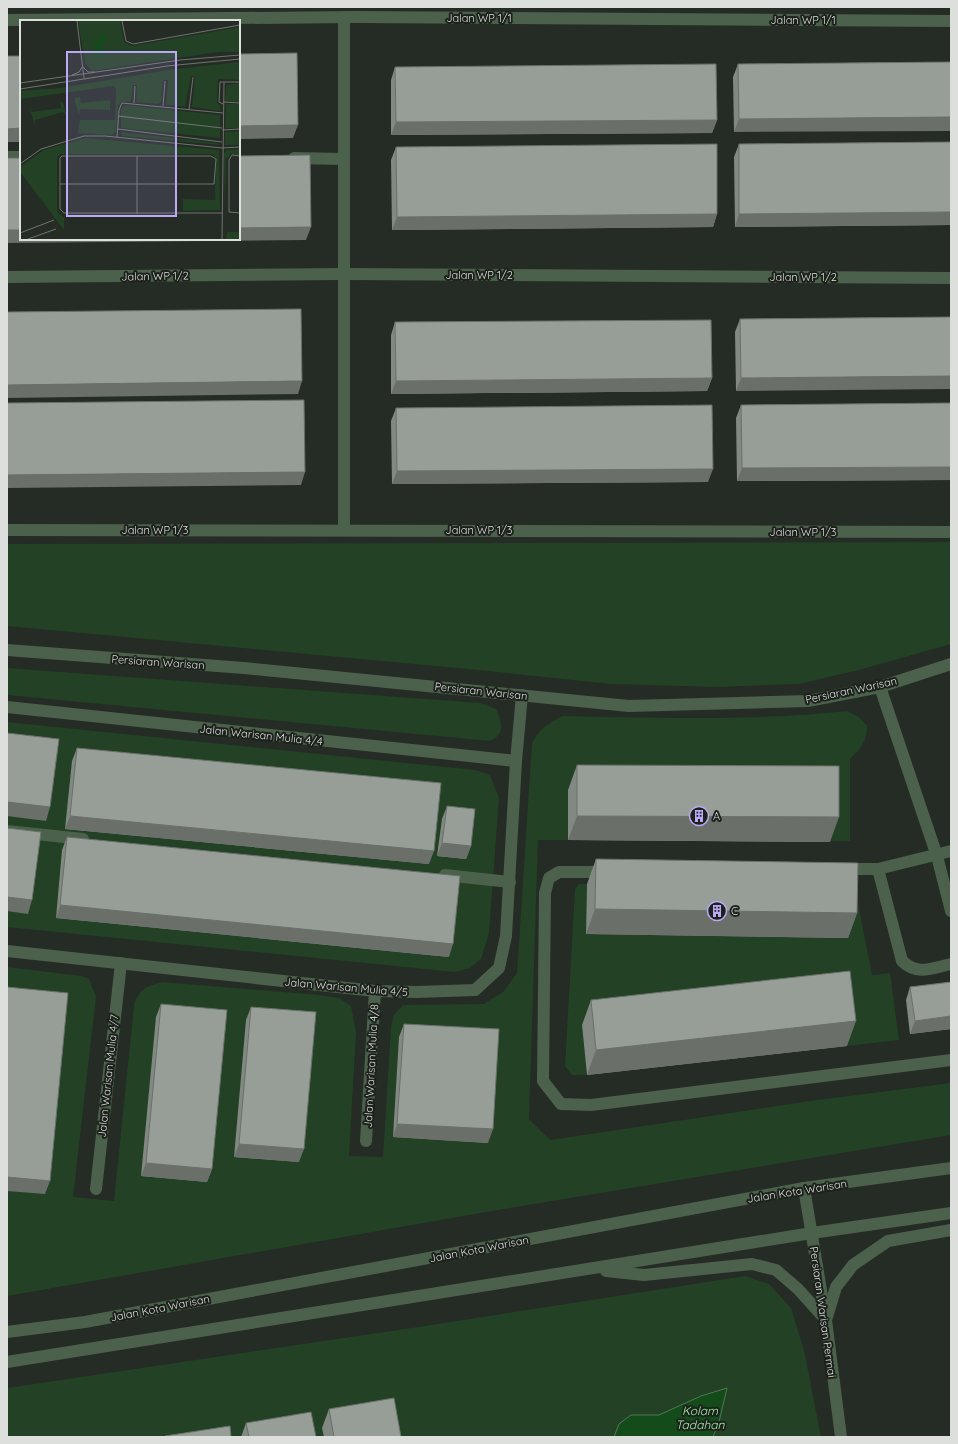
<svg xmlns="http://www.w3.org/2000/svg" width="958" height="1444" viewBox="0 0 958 1444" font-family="Quicksand,sans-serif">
<rect width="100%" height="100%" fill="#252b25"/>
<g fill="#234124">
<path d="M951 542V644L859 670 799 684 717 687 611 684 478 670 7 626V544Z"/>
<path d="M7 668 481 703 496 709C502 722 506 734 490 741L7 695Z"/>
<path d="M847 711 859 717 867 726C867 742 861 748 850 759V841L538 840 529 1119 550 1140 817 1100 951 1083V1135L492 1211 7 1296V967L82 976 89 979 96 997 73 1197 114 1201 134 1005C140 988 145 987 162 982L319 995 339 998 351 1006 356 1033 349 1156 383 1157 391 1027 394 1015 403 1005 484 1004 503 992 517 973 532 743C540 728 548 723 563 716 658 718 752 721 847 711Z"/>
<path d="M7 722 475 770 490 775 499 798 489 933 481 959 470 968 455 972 7 927Z"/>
<path d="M579 884H587L586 934 848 938 855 888 872 975 890 973 899 1040 847 1046 582 1025 587 1075H572L565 1066 575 889Z"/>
<path d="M745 1276 769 1284 791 1308 804 1350 821 1437H7V1388L418 1327Z"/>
</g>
<path fill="#144b1b" stroke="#507755" d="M727 1388 719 1422 713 1437H614L619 1424 631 1415H659L701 1396Z"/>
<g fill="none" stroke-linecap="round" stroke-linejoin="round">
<g stroke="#4b614b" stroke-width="12">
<path d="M344 17V529"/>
<path d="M7 20 356 17 951 21"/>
<path d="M7 157H21"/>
<path d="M294 158 344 159"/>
<path d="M7 277 344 274 951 278"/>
<path d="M7 530 951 532"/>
<path d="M7 650 244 668 629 706 808 701 880 687 951 664"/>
<path d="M880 687 937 856 951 911"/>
<path d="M7 707 516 761"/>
<path d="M7 831 83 839"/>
<path d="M842 869H878L951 851"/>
<path d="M878 869 902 961C918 976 932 968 951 964"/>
<path d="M608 872H559L549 878 545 893 543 1081 561 1104 591 1105 951 1060"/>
<path d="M445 875 510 882"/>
<path d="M7 951 375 991 417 992 475 990 499 968 506 936 516 761 522 695"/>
<path d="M366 1141 375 991"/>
<path d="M804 1188 826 1320 841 1437"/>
<path d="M96 1189 121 963"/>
<path d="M606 1271 644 1275 752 1264 776 1270 798 1289 826 1320"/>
<path d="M827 1317 836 1287 853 1265 888 1241 951 1230"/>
<path d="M7 1332 85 1322 804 1188 951 1168"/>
<path d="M7 1362 812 1233 951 1213"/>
</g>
</g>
<g fill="#828882">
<path d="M951 62 734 132 733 77 738 64Z"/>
<path d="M395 67 717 120 712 133 391 135V80Z"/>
<path d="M951 142V225L735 227 734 157 739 144Z"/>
<path d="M396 147 717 214 713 227 392 230 391 160Z"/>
<path d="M951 317 736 391 735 332 740 319Z"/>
<path d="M395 322 712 378 707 391 391 394V335Z"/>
<path d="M951 403V480L737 481 736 418 741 405Z"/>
<path d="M396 408 708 482 392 484 391 421Z"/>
<path d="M77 748 429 864 65 829 72 761Z"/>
<path d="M577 765 830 842 568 840V790Z"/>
<path d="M447 806 471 846 466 859 437 856 442 819Z"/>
<path d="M67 837 449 957 56 918 62 850Z"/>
<path d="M596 859 857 913 848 938 586 934 587 884Z"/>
<path d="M951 982V1029L910 1034 906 1000 910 987Z"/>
<path d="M591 1000 847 1046 587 1075 582 1025Z"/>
<path d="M161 1004 212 1169 207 1182 141 1176 156 1017Z"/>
<path d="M251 1007 299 1162 234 1157 246 1020Z"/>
<path d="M404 1024 488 1143 393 1137 399 1037Z"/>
<path d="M329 1409 401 1437H324L322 1428Z"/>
<path d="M246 1423 316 1437H241Z"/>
</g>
<g fill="#6a6f6a">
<path d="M951 117V131L734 132 739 119Z"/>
<path d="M717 120 712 133 391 135 396 122Z"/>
<path d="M298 125 293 138 239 139V126Z"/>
<path d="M21 128V142H7V129Z"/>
<path d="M951 212V225L735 227 739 214Z"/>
<path d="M717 214 713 227 392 230 397 217Z"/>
<path d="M311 227 306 240 7 243V230H21V239H239V228Z"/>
<path d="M951 376V389L736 391 741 378Z"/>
<path d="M712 378 707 391 391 394 396 381Z"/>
<path d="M302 381 298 394 7 398V385Z"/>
<path d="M951 467V480L737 481 742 468Z"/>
<path d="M713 469 708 482 392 484 397 471Z"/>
<path d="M305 472 301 485 7 488V475Z"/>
<path d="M7 802 50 807 46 821 7 816Z"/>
<path d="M70 816 434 851 429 864 65 829Z"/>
<path d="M577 816 839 817 830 842 568 840Z"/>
<path d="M442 843 471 846 466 859 437 856Z"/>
<path d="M7 897 32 900 28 914 7 911Z"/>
<path d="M60 905 453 944 449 957 56 918Z"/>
<path d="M595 909 857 913 848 938 586 934Z"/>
<path d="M951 1016V1029L910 1034 915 1021Z"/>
<path d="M856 1021 847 1046 587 1075 596 1050Z"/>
<path d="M397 1124 493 1129 488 1143 393 1137Z"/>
<path d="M239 1144 304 1149 299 1162 234 1157Z"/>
<path d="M146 1163 212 1169 207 1182 141 1176Z"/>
<path d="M7 1177 50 1181 45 1194 7 1191Z"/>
</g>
<g fill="#979e97" stroke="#6a6f6a">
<path d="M297 53 298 125 239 126V54Z"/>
<path d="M7 56H21V128L7 129Z"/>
<path d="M951 62V117L739 119 738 64Z"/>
<path d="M716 64 717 120 396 122 395 67Z"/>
<path d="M951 142V212L739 214V144Z"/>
<path d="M717 144V214L397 217 396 147Z"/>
<path d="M310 155 311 227 239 228V156Z"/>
<rect x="7" y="158" width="14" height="72"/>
<path d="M301 309 302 381 7 385V312Z"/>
<path d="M951 317V376L741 378 740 319Z"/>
<path d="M711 320 712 378 396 381 395 322Z"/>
<path d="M304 400 305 472 7 475V403Z"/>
<path d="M951 403V467L742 468 741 405Z"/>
<path d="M712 405 713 469 397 471 396 408Z"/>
<path d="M7 733 59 739 50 807 7 802Z"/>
<path d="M77 748 441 783 434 851 70 816Z"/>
<path d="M577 765 839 766V817L577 816Z"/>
<path d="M447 806 475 809 471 846 442 843Z"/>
<path d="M7 828 41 832 32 900 7 897Z"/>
<path d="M67 837 460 876 453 944 60 905Z"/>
<path d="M596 859 858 863 857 913 595 909Z"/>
<path d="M850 971 856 1021 596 1050 591 1000Z"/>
<path d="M951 982V1016L915 1021 910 987Z"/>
<path d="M7 987 68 993 50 1181 7 1177Z"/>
<path d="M161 1004 227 1010 212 1169 146 1163Z"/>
<path d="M251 1007 316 1012 304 1149 239 1144Z"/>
<path d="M404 1024 499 1029 493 1129 397 1124Z"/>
<path d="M394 1398 401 1437H334L329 1409Z"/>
<path d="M311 1412 316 1437H249L246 1423Z"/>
<path d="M230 1426 231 1437H165V1436Z"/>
</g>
<defs>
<symbol id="building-ring" viewBox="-11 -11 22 22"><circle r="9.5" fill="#1c211c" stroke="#bca9f5" stroke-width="1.5"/><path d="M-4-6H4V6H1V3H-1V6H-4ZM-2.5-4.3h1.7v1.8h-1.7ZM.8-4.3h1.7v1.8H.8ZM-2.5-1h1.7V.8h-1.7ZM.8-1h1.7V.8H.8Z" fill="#bca9f5"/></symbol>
</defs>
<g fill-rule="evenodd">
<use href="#building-ring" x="688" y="805" width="22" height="22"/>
<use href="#building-ring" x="706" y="900" width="22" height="22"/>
</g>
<g text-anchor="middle" stroke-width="4" stroke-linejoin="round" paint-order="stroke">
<g font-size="11" fill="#dcdfdc" stroke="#1c211c">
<text x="479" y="22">Jalan WP 1/1</text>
<text x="803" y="24">Jalan WP 1/1</text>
<text x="479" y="279">Jalan WP 1/2</text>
<text transform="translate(155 276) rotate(-1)" y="4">Jalan WP 1/2</text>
<text x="803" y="281">Jalan WP 1/2</text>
<text x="155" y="534">Jalan WP 1/3</text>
<text x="479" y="534">Jalan WP 1/3</text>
<text x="803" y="536">Jalan WP 1/3</text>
<text transform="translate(158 662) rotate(4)" y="4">Persiaran Warisan</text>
<text transform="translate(851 690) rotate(-12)" y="4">Persiaran Warisan</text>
<text transform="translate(481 691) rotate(6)" y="4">Persiaran Warisan</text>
<text transform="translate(261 735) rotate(6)" y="4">Jalan Warisan Mulia 4/4</text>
<text transform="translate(346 987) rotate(5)" y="4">Jalan Warisan Mulia 4/5</text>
<text transform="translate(371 1066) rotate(-87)" y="4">Jalan Warisan Mulia 4/8</text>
<text transform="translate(108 1076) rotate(-84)" y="4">Jalan Warisan Mulia 4/7</text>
<text transform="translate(797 1191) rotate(-9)" y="4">Jalan Kota Warisan</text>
<text transform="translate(479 1249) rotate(-11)" y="4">Jalan Kota Warisan</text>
<text transform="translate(160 1308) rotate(-11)" y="4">Jalan Kota Warisan</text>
<text transform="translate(823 1312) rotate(82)" y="4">Persiaran Warisan Permai</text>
</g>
<g font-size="11" fill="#dcdfdc" stroke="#1c211c" text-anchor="start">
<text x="713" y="820">A</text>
<text x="731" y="915">C</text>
</g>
<g font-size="12" font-style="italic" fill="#a3f0a6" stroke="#1c211c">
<text x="700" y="1415">Kolam<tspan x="700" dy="14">Tadahan</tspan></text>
</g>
</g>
<g transform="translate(20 20)">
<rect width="220" height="220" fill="#252b25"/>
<path d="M58 1H100L104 22 112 26 220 7V32H198L72 51 65 43ZM220 42V60L198 59 197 83 201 86 200 91 172 87 175 56H171L165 87 146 85 148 60H143L141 82 138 84 116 82 117 65H113L111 81 101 82 98 85 96 112 92 115 58 113 60 100H95L96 69 94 66 0 79V71L40 68 154 49ZM220 63V82L205 81 206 65ZM90 74V95L89 90 60 89 59 95 54 78 60 77 61 83 90 80ZM40 82H43L47 97 43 92 15 100V106L9 86 12 92 41 88ZM206 84H220V108H205ZM105 85 200 95V118L101 108V90ZM220 111V125H205V112ZM101 112 198 123 199 125 102 116ZM65 118 199 130 200 190 163 191V179L195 180 196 138 192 134H41L37 137V192L44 198V210L0 152V147L24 130ZM220 129V135L211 134 206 139 205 192 204 133 207 130ZM207 212H220V219H206Z" fill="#234124"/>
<path d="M79 14H84L86 18 80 26 86 33 74 38V22H79Z" fill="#144b1b"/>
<path fill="none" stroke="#6e736e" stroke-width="1" d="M57 1 64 58M102 1 106 21 113 24 220 5M63 47 68 52H75M52 55 59 52 62 47M0 63 160 40 220 35M0 69 147 46 220 39M203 82 220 83M114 83 115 66M203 84 199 82 200 62H220M143 86 145 61M169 90 173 57M98 96 202 108M98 109 202 122M202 110 220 109M97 117 99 90 102 83 203 93M117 136V194M220 136 212 135 209 140V192L220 193M0 144 21 129 64 116H85L202 128 220 127M40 164H194L196 139 191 136H42L40 138V189L44 193H202M0 213 34 200M8 219 36 209M202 219 204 62"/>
<path fill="#bca9f5" fill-opacity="0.15" stroke="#bca9f5" stroke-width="2" d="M47 32H156V196H47Z"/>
<rect width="220" height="220" fill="none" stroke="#dcdfdc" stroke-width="2"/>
</g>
<rect width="958" height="1444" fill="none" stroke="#dcdfdc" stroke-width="16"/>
</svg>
